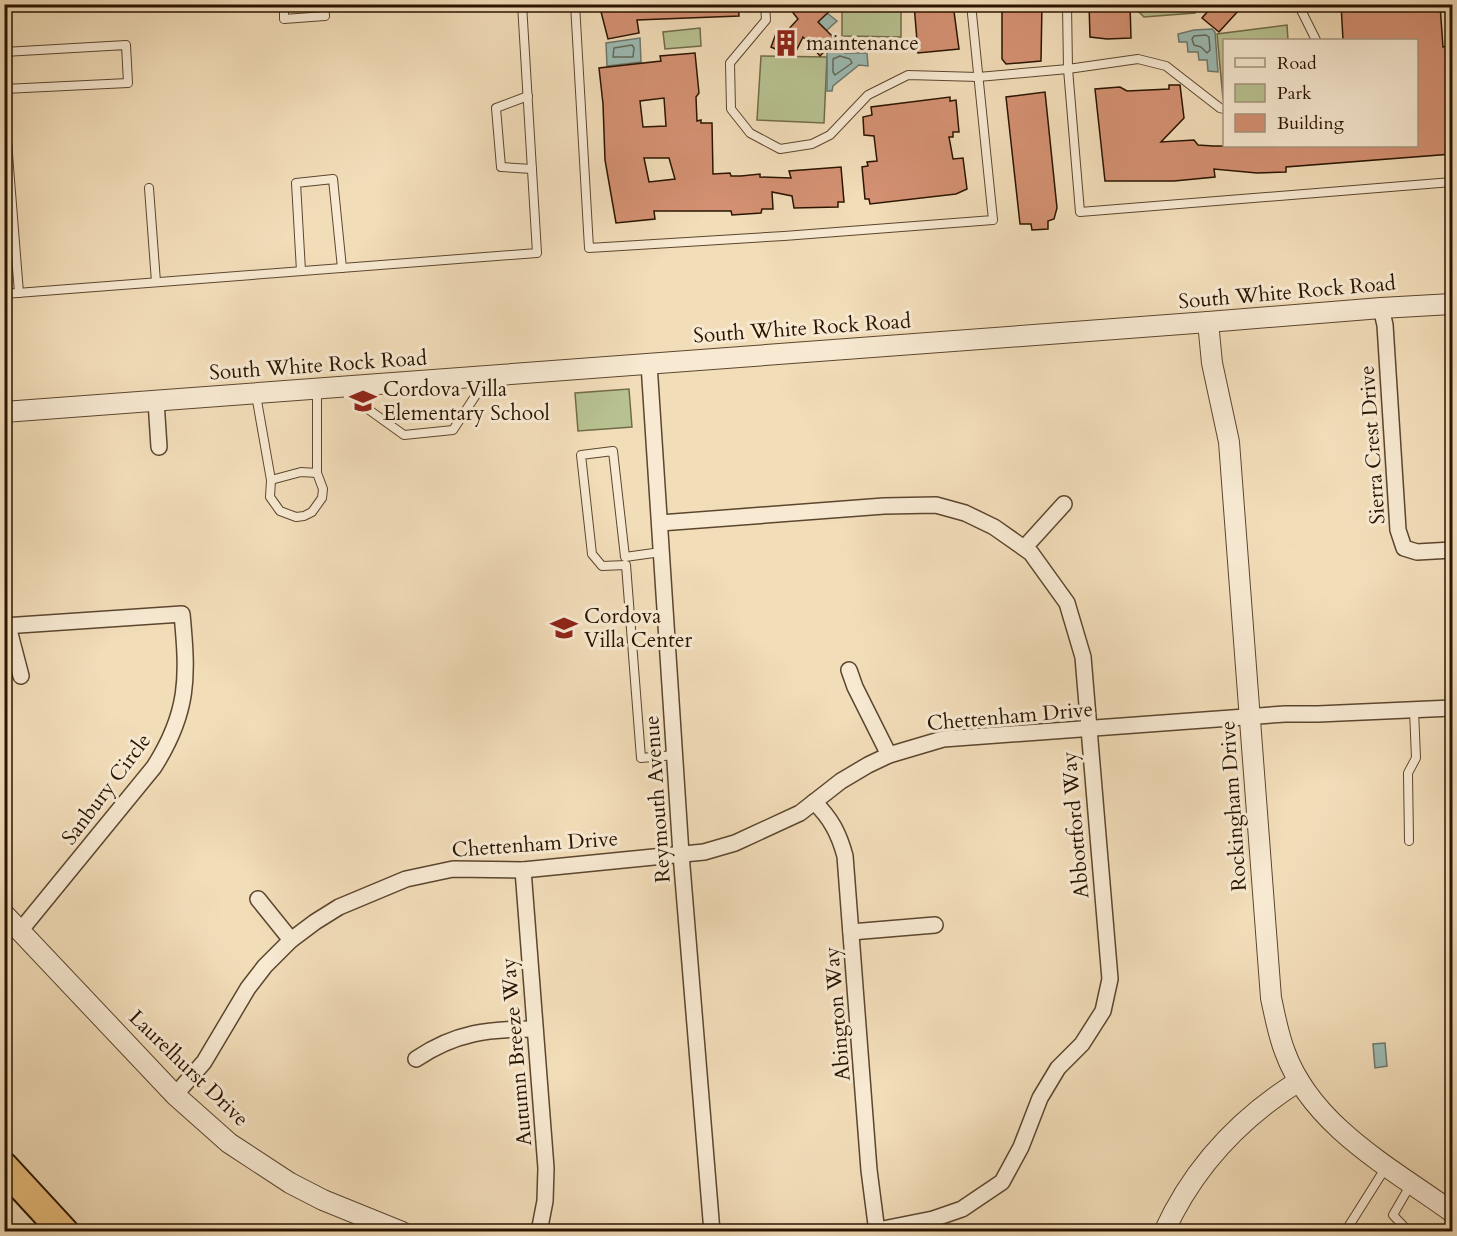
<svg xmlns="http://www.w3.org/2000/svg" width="1457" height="1236" viewBox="0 0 1457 1236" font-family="Cardo,serif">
<rect width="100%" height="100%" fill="#f2ddb9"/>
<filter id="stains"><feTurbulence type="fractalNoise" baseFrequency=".00333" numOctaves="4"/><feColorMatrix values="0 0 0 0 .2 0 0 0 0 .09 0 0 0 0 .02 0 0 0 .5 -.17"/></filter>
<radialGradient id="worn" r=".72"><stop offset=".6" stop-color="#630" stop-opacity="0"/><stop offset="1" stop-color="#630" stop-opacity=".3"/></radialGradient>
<g fill="#b8c291" stroke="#716b48" stroke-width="1.5">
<path d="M842 5H901V37L842 36Z"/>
<path d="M1137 5H1195V13L1144 17 1137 10Z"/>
<path d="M1287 25 1288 40H1224L1223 99 1217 34Z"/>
<path d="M700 28 701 46 665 49 663 32Z"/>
<path d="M761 56 827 57 824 123 757 120Z"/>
<path d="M629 389 632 427 578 431 575 393Z"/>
</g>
<g fill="#9cbbb4" stroke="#6e786c" stroke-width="1.5">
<path d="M827 13 837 21 826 31 818 22Z"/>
<path d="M1212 29 1215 32 1218 72 1208 71 1207 60H1199L1198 52H1188L1187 42H1179L1178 34 1194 30Z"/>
<path d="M640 38 641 62 607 66 606 43Z"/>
<path d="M845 50V53H867L868 66 859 65 833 86 832 91H827V51Z"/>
<path d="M1385 1043 1387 1066 1375 1068 1373 1044Z"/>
</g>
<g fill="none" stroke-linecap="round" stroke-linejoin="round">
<g stroke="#63685a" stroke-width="1.5">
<path d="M1206 35 1209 37 1210 50 1207 53 1201 47 1194 45 1192 39 1194 36Z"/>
<path d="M632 45 634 48 633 57H613L614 48Z"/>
<path d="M840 56 850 59 852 63 835 75 833 72V59Z"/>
</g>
</g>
<g fill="#d49173" stroke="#2a1400" stroke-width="1.5" fill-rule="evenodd">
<path d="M599 4H738L739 16 637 20 639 33 608 39Z"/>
<path d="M797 4H837L818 22 836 40 820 56 803 37 793 57 771 47 777 31 785 33 798 19 791 10Z"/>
<path d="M914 4H953L959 49 918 53Z"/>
<path d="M1002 4H1042L1041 61 1006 64 1002 59Z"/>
<path d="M1089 4H1130L1131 38 1107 39 1090 37Z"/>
<path d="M1214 4H1233L1239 10 1219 32 1202 18Z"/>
<path d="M1341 4H1382V7L1440 5 1443 47 1450 46 1452 85V154L1286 167V172L1257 173 1214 169 1215 177 1174 181H1105L1095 89 1120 87 1127 91 1169 89V85H1180L1184 118 1161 142 1194 140 1198 145 1213 146H1416V40H1343Z"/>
<path d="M695 53 699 93 696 97 697 121 701 120V123H712L713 174 730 173 731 176H741L760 174V177L791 178 789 171 841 167 844 202H838V207L794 208 792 196 772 192 773 209H762L761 213 732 215 731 211H654L655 219 616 223 605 160 603 104 599 68 661 61 660 56ZM664 98 666 126 643 127 640 101ZM644 158H669L675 179 649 182Z"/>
<path d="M1045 92 1057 208 1054 219 1048 221V229L1032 230 1031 224H1020L1006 97Z"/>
<path d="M950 97V101L956 100 959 132H953V137H949L953 159 963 158 967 189 956 194 870 204 869 199H865L862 167 868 166 867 162 877 161 874 136 864 135 863 117 872 115 871 107Z"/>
</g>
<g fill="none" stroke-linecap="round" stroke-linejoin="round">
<defs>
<g id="service">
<path d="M284 4V19L325 16 324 4"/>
<path d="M575 4 589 248 784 236 993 220 971 4"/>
<path d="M765 4 766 20 730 63 731 109 750 133 780 149 812 144 830 135 868 95 908 75 978 77 1068 69 1138 59 1166 66 1220 108 1224 109"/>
<path d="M1067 4 1068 69 1080 212 1452 182"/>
<path d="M1298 4 1316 40"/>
<path d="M4 52 126 45 128 83 4 89"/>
<path d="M528 96 496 108 501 167 532 169"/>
<path d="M4 104 19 293"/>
<path d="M149 188 156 282"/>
<path d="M301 271 296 183 333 179 342 268"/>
<path d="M4 294 537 253 522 4"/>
<path d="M357 387 365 407 404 435 453 430 487 378"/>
<path d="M256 395 271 480 270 497 280 511 296 517 304 516 312 512 322 498 323 489 317 473V390"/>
<path d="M271 480 301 472 317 473"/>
<path d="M661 552 625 557 613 451 581 455 592 554 602 566 626 565 641 758 675 755"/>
<path d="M1409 841 1408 773 1416 758 1414 710"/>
<path d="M1345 1232 1386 1167"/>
<path d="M1409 1232 1393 1215 1411 1184"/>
</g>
<g id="minor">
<path d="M1381 308 1385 325 1398 530 1404 548 1417 552 1452 550"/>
<path d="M649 364 681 854 712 1232"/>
<path d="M156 401 159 447"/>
<path d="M660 523 884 506 936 505 965 513 994 527 1031 553 1067 603 1083 657 1110 979 1103 1011 1082 1044 1058 1068 1040 1098 1021 1147 1002 1182 962 1209 933 1219 878 1230"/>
<path d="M1025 547 1064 504"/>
<path d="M4 626 182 614C188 677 189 712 154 767L20 931"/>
<path d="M8 626 21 676"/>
<path d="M849 670 855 687 889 755"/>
<path d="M814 802C831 818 839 834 845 856L869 1170 877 1232"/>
<path d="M523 870 546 1168 545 1201 539 1232"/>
<path d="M258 899 291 940"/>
<path d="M851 932 935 925"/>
<path d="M416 1059C456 1032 489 1029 535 1029"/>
<path d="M175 1095 204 1062 248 988 265 966 291 940 315 922 339 907 406 879 453 869 523 870 704 852 735 843 800 813 841 781 868 765 889 755 943 739 1285 714H1318L1452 708"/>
</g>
<g id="tertiary">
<path d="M1208 322 1212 363 1229 442 1271 998C1275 1016 1278 1034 1285 1052 1312 1126 1391 1168 1452 1212"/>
<path d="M4 412 1208 322 1381 308 1452 304"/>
<path d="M4 914 175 1095 229 1143 290 1183 323 1200 402 1232"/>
<path d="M1164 1232C1193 1168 1240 1118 1299 1081"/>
</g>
<path id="motorway" d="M4 1167 64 1232"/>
</defs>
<use href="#service" stroke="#5c462e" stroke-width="10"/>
<use href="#minor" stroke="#5c462e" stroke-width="18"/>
<use href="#tertiary" stroke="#5c462e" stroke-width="22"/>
<use href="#motorway" stroke="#2a1400" stroke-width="32"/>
<use href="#service" stroke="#f7e9d2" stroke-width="8"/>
<use href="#minor" stroke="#f7e9d2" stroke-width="15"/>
<use href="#tertiary" stroke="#f7e9d2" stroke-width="20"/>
<use href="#motorway" stroke="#e9be7c" stroke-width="28"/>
</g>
<defs>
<symbol id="building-bare" viewBox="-9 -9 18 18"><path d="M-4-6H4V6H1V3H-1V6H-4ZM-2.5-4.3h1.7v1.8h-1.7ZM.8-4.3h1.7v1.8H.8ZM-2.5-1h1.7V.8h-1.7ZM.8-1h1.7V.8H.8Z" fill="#8f2418" stroke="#f7e9d2" stroke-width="2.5" paint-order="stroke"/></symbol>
<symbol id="school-bare" viewBox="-9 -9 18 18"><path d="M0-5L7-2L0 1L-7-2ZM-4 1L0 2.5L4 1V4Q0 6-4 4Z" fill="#8f2418" stroke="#f7e9d2" stroke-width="2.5" paint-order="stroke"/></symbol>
</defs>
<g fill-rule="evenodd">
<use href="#building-bare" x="767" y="24" width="38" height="38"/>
<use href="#school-bare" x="344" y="382" width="38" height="38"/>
<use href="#school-bare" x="545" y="609" width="38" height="38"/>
</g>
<g text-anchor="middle" stroke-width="6" stroke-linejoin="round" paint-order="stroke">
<g font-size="21" fill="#2a1400" stroke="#f7e9d2" text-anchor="start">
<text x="806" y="50">maintenance</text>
<text x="383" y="396">Cordova Villa<tspan x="383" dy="24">Elementary School</tspan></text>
<text x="584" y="623">Cordova<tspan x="584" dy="24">Villa Center</tspan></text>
</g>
<g font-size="21" fill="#2a1400" stroke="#f7e9d2">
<text transform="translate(1287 292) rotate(-5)" y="7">South White Rock Road</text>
<text transform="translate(802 328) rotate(-4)" y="7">South White Rock Road</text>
<text transform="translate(318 365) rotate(-4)" y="7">South White Rock Road</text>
<text transform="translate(1372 445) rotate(-94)" y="7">Sierra Crest Drive</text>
<text transform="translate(1010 716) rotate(-5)" y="7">Chettenham Drive</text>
<text transform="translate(106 789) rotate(-53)" y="7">Sanbury Circle</text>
<text transform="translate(657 799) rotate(-94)" y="7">Reymouth Avenue</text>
<text transform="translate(1233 806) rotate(-94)" y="7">Rockingham Drive</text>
<text transform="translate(1075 825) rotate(-95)" y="7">Abbottford Way</text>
<text transform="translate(535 844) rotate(-4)" y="7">Chettenham Drive</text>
<text transform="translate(837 1014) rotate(-95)" y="7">Abington Way</text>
<text transform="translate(516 1052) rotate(-95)" y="7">Autumn Breeze Way</text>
<text transform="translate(189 1068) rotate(44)" y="7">Laurelhurst Drive</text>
</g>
</g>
<rect width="1457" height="1236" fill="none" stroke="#f2ddb9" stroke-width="24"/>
<rect x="6" y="6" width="1445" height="1224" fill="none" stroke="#2a1400" stroke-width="3"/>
<rect x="12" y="12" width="1433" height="1212" fill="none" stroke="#2a1400" stroke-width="1.5"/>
<rect x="1223" y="39" width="195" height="108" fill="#f7e9d2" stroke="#a5947e" stroke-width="1.5"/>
<rect x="1235" y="58" width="30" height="9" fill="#f7e9d2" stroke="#a5947e" stroke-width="1.5"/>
<text x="1277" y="69" font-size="18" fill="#2a1400">Road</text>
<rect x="1235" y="84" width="30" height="18" fill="#b8c291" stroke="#a5947e" stroke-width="1.5"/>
<text x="1277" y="99" font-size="18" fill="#2a1400">Park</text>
<rect x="1235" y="114" width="30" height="18" fill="#d49173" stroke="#a5947e" stroke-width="1.5"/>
<text x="1277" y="129" font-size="18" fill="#2a1400">Building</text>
<rect width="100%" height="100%" filter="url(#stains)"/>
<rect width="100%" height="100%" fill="url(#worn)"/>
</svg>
